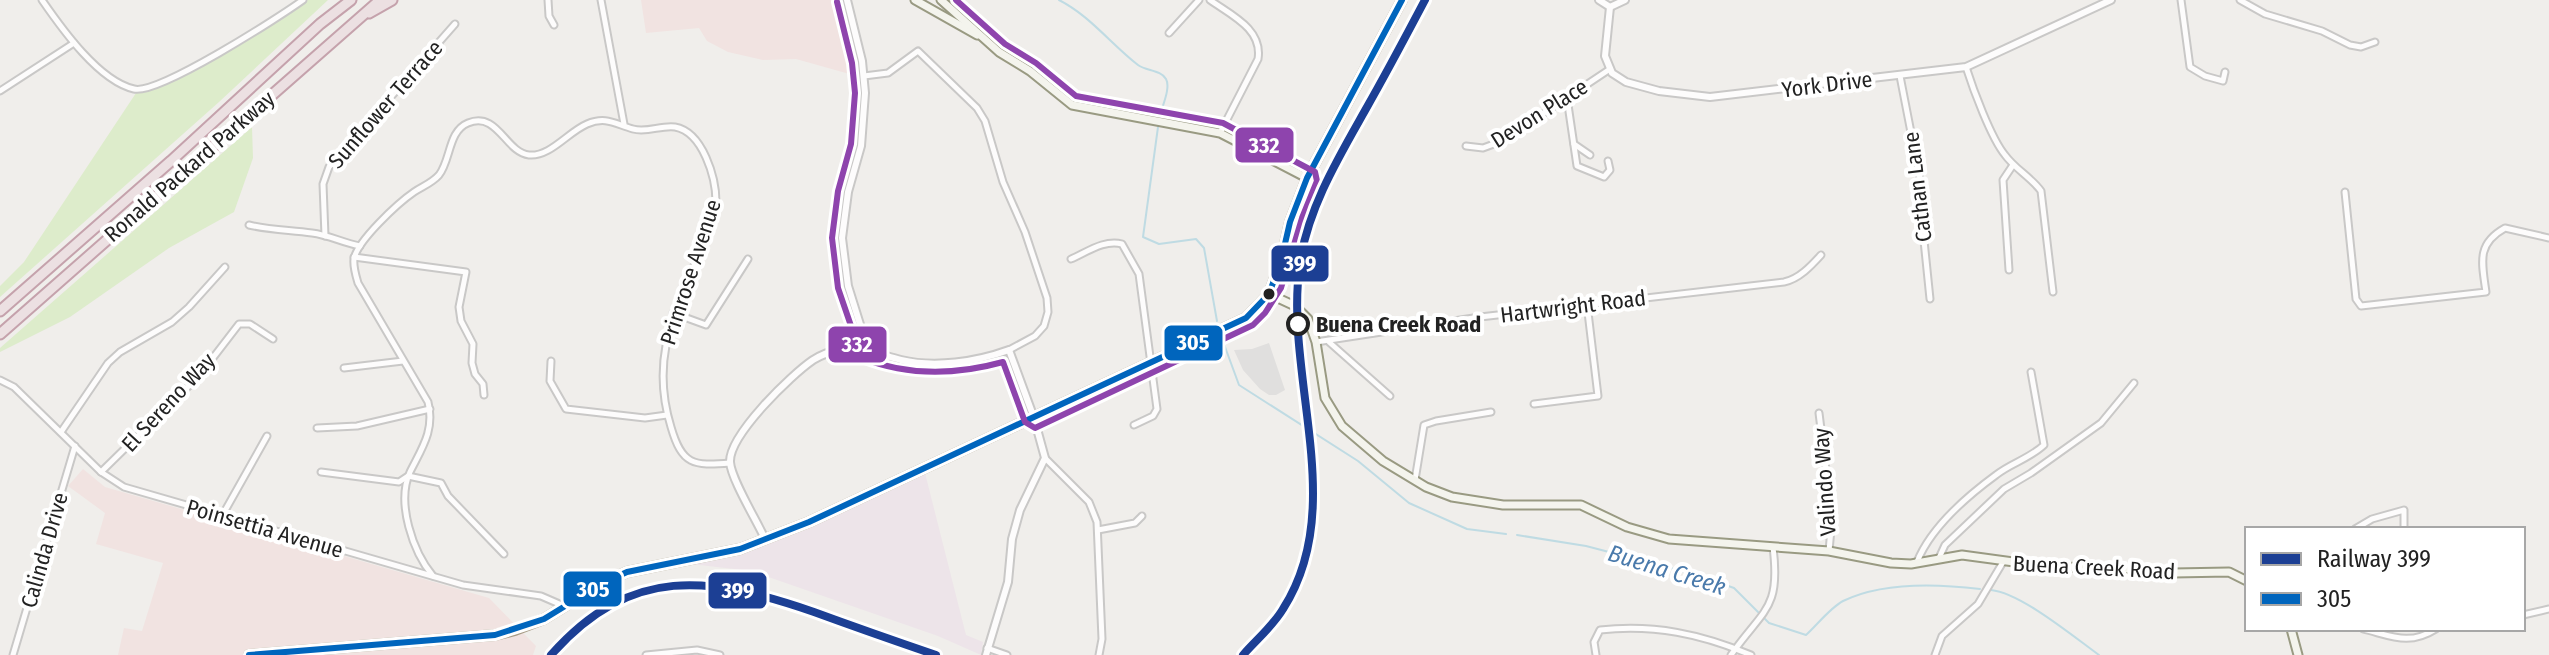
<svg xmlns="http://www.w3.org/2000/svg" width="2549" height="655" viewBox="0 0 2549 655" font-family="'Fira Sans Condensed',sans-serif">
<rect width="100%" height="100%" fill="#f0eeeb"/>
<g fill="#f1e3e1">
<path d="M641 0H836L853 75 796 59 763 60 728 52 707 41 699 28 646 33Z"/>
<path d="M83 469 105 487 489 598 536 646 533 655H118L124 628 142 631 163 563 96 544 105 513 68 486Z"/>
</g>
<path fill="#ede4e9" d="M924 469 966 635 983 642 981 655 938 636 751 571 691 564 765 544Z"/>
<g fill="#ddeccb">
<path d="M308 0H328L219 102 0 297V286L24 262 136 93C171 92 276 22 308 0Z"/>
<path d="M252 127 253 158 234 212 169 248 70 317 0 352V348Z"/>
</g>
<path fill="#e0dfde" d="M1269 343 1285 390 1276 395H1269L1260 389 1243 370 1234 350 1252 349Z"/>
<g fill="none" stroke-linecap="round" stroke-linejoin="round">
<g stroke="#bfdbe3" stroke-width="2">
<path d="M1059 0C1089 15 1111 44 1138 65 1146 71 1161 70 1166 79 1171 88 1162 106 1160 116"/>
<path d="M1158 127 1143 237 1159 244 1196 239 1204 248 1217 321"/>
<path d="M1221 336 1239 385 1358 461 1409 503 1467 529 1506 534"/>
<path d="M1517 535 1586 546 1697 575 1734 588 1769 623 1806 635C1817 625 1830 608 1843 601 1882 582 1939 584 1980 589"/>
<path d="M1991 590C2021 593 2074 637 2099 655"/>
</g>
<defs>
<g id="minor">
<path d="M42 0C62 29 99 81 134 89 158 95 278 18 303 0"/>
<path d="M548 0 549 16 554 25"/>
<path d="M601 0 624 124"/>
<path d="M1210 0C1231 15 1263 29 1258 59L1220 133"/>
<path d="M2181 0 2190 67 2205 76 2223 81 2225 72"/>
<path d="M2240 0 2265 14 2322 31 2350 45 2361 47 2375 42"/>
<path d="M1169 33 1199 0"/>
<path d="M1966 67C1973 89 1991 138 2005 155 2015 169 2031 177 2041 191L2053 292"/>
<path d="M864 76 888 73 918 51 977 108 985 121 1003 182 1025 232 1047 298 1048 312 1044 326 1035 336 1009 350"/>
<path d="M1900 76 1922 189V221L1930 299"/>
<path d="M0 91 74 43"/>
<path d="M1567 98 1577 166 1604 177 1610 170 1608 161"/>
<path d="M1574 144 1590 155"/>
<path d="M1466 146 1483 148 1502 141 1610 69"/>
<path d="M2345 192 2356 299 2361 306 2486 292C2482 263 2476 244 2505 228L2549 238"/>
<path d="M249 225C270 230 290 230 312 233 329 235 343 243 360 246"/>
<path d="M325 236 323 184 329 167 455 24"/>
<path d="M354 257 466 272 459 307 461 321 473 344 472 363 475 374 483 384 484 395"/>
<path d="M1071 259C1087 252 1105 239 1122 244L1139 274 1157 409 1153 416 1134 425"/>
<path d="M2009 270 2003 180 2013 165"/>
<path d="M673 313 706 325 748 259"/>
<path d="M1316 342 1480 317 1784 282C1799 279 1811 266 1821 255"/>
<path d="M1329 342 1390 396"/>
<path d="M551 361 550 381 566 409 645 418 667 415"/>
<path d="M344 368 403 361"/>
<path d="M0 380 14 387 101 472 124 487 463 585 541 596 564 606"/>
<path d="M1534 404 1598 396 1587 304"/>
<path d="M1819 413 1832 518 1829 551"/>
<path d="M317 428 357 426 430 409"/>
<path d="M61 432 108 363 120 352 172 322 189 307 225 267"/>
<path d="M1045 458 1089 502 1097 522 1102 639 1099 655"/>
<path d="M101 472 199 376 239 324H250L273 339"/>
<path d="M321 472 399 482 408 476 441 483 448 496 504 554"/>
<path d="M1415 480 1424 425 1436 421 1491 412"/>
<path d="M222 516 267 436"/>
<path d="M2355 529 2372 519 2404 510V529"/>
<path d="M1098 530 1135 523 1142 516"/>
<path d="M1939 558 1945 545 2004 489 2031 473 2101 423 2134 383"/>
<path d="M1917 562C1931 527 1966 497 1996 475 2011 463 2029 459 2044 445L2031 372"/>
<path d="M433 576C413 552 396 503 410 472 422 448 435 430 428 402L358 283C356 276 353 267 354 259 357 241 398 203 414 192 423 186 432 183 439 175 451 160 448 131 468 123 498 111 505 152 529 155 550 157 568 132 587 124 606 116 615 124 633 129 647 133 661 125 675 127 703 132 716 178 716 202 696 285 643 336 671 427 682 465 693 466 730 463"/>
<path d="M2523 615 2549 609"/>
<path d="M2363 629C2392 636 2409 646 2436 629"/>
<path d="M987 648 1007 655"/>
<path d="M13 655 75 446"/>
<path d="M646 655 697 650 720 655"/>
<path d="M1596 655 1594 642 1600 630C1654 624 1701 634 1751 655"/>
<path d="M1731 655C1763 609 1781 610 1773 547"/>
<path d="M1935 655 1942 636 1978 604 2003 562"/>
</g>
<g id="tertiary">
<path d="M847 0 862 61 865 93 861 146 848 192 842 238 848 286 868 350"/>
<path d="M1599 0 1610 7"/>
<path d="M1610 7 1605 56 1612 73 1626 82 1659 91 1710 97 1966 67 2111 0"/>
<path d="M1610 7 1625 0"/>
<path d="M765 539C757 521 731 479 730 462 729 435 791 375 813 360 821 355 832 351 841 349 862 346 881 355 901 360 935 368 976 362 1009 350L1034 418 1045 458 1020 510 1012 539 1008 582 986 655"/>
</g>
<g id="secondary">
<path d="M915 0 977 35"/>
<path d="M941 0 999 52 1030 71 1072 105 1220 133 1307 178"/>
<path d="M1269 294 1295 306 1308 319 1316 342 1325 398 1342 426 1383 461 1426 487 1452 497 1503 505H1581L1627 527 1669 539 1829 551 1891 563 1911 564 1962 555 2051 567 2120 568 2173 573 2229 572 2247 581"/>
<path d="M2291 629 2298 655"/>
</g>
<path id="primary" d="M249 655 495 635 515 630 544 619 601 584 627 572 740 549 809 522 1246 318 1269 294 1281 261 1290 222 1307 178 1402 0"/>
<g id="motorway">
<path d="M369 13 392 0"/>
<path d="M0 311 171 161 320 24 351 0"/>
<path d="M0 334 380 0"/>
</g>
</defs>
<use href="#minor" stroke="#c9c8c7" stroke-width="9"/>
<use href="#tertiary" stroke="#c9c8c7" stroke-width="10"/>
<use href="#secondary" stroke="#999a82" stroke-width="11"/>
<use href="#primary" stroke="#a79c86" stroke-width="12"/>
<use href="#motorway" stroke="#c5a2ac" stroke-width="13"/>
<use href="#minor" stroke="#fdfcfc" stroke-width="5"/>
<use href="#tertiary" stroke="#fdfcfc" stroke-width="6"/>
<use href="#secondary" stroke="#f4f4ed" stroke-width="7"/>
<use href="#primary" stroke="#f3ede7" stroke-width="8"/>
<use href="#motorway" stroke="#ece0e2" stroke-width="9"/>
<defs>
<path id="bus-1" d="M249 655 495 635 544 619 601 584 627 572 740 549 809 522 1246 318 1269 294 1281 261 1290 222 1307 178 1402 0"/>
<path id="bus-2" d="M837 2 852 63 855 93 851 144 838 191 832 238 838 288 862 358C907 376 956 375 1003 362L1025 422 1035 428 1253 325 1265 313 1281 288 1302 218 1317 181 1315 172 1223 123 1076 96 1036 63 1005 44 956 0"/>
</defs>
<use href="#bus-1" stroke="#fff" stroke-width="12"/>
<use href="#bus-2" stroke="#fff" stroke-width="12"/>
<use href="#bus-1" stroke="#0065bd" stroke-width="6"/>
<use href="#bus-2" stroke="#8e44ad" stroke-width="6"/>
<defs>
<g id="rail-1">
<path d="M551 655C632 564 709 576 814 612 855 627 895 641 936 655"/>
<path d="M1243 655C1256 640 1273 626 1283 609 1349 506 1283 376 1300 263 1308 207 1340 155 1367 107 1387 72 1406 36 1425 0"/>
</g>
</defs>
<use href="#rail-1" stroke="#fff" stroke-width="14"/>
<use href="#rail-1" stroke="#1c3f94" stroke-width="8"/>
</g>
<circle fill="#222" stroke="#fff" stroke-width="3" cx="1269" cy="294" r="7"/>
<circle fill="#fff" stroke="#222" stroke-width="4" cx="1298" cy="324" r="10"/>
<g text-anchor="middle" stroke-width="8" stroke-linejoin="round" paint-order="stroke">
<g font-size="22" fill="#222" stroke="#fff">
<text transform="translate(1827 84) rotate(-7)" y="8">York Drive</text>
<text transform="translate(385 104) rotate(-49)" y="8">Sunflower Terrace</text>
<text transform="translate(1539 113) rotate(-32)" y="8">Devon Place</text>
<text transform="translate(189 166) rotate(-41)" y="8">Ronald Packard Parkway</text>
<text transform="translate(1917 187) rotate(-97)" y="8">Cathan Lane</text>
<text transform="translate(690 272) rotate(-72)" y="8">Primrose Avenue</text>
<text transform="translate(1573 306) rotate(-7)" y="8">Hartwright Road</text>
<text transform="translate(168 402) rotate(-47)" y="8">El Sereno Way</text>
<text transform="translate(1824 482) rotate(-94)" y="8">Valindo Way</text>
<text transform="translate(265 528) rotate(16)" y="8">Poinsettia Avenue</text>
<text transform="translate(44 550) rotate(-74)" y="8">Calinda Drive</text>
<text transform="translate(2094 567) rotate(3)" y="8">Buena Creek Road</text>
</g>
<g font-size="22" font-weight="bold" fill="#222" stroke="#fff" text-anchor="start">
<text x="1316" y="332">Buena Creek Road</text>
</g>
<g font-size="24" font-style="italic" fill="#4a7aab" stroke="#fff">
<text transform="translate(1667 570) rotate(17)" y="8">Buena Creek</text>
</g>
</g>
<g stroke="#fff" stroke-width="3">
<rect x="1234" y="126" width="61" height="38" rx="8" fill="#8e44ad"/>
<rect x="1270" y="244" width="60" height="39" rx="8" fill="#1c3f94"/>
<rect x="1163" y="324" width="61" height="38" rx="8" fill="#0065bd"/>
<rect x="827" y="325" width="61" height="39" rx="8" fill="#8e44ad"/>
<rect x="562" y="570" width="61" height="38" rx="8" fill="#0065bd"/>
<rect x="707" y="571" width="61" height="39" rx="8" fill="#1c3f94"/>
</g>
<g font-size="22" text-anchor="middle" font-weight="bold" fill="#fff">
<text x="1264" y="153">332</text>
<text x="1300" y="271">399</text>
<text x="1193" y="350">305</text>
<text x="857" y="352">332</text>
<text x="593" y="597">305</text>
<text x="738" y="598">399</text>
</g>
<rect x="2245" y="527" width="280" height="104" fill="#ffffff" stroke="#a7a7a7" stroke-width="2"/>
<rect x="2261" y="553" width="40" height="12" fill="#1c3f94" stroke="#a7a7a7" stroke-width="2"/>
<text x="2317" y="567" font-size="24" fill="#222222">Railway 399</text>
<rect x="2261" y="593" width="40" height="12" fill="#0065bd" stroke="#a7a7a7" stroke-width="2"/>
<text x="2317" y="607" font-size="24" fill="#222222">305</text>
</svg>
